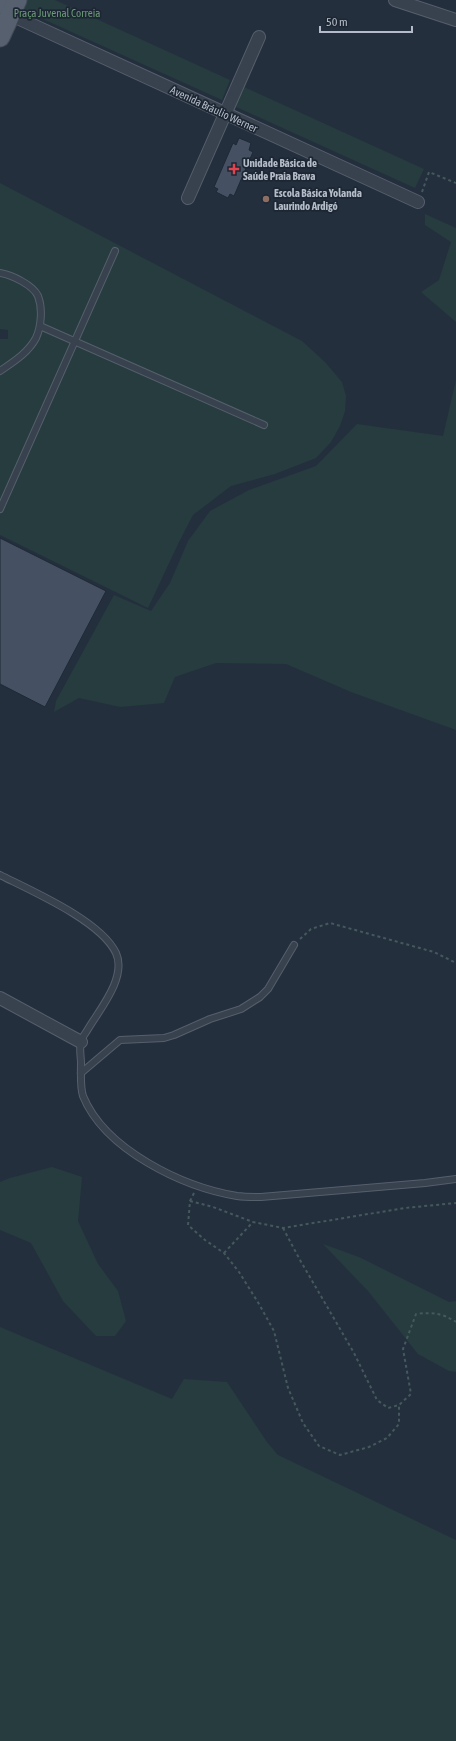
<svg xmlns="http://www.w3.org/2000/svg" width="456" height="1741" viewBox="0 0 456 1741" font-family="'Asap Condensed',sans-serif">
<rect width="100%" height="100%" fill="#242f3e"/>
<g fill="#263c3f">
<path d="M27 0H55L230 80 222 100 23 10Z"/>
<path d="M242 86 424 169 415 188 234 106Z"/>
<path d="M0 183 302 341 325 362 342 382 346 396 345 411 340 426 331 442 316 458 275 474 231 486 193 515 179 542 148 608 0 535V339H8V330L0 329Z"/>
<path d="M425 214 456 228V322L421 292 439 280 451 242 425 225Z"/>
<path d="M456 380V730L351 692 286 664 216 663 175 677 164 703 120 707 79 698 54 712 56 701 114 595 151 611 170 583 188 541 210 511 249 490 316 466 357 424 443 436Z"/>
<path d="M52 1167 82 1177 78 1221 98 1264 118 1291 126 1321 115 1336H96L63 1301 31 1243 0 1230V1182L10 1178Z"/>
<path d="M323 1244 359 1257 449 1302 456 1301V1372L449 1371 418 1354 368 1291Z"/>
<path d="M0 1327 172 1399 184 1379 227 1382 267 1442 278 1455 456 1540V1741H0Z"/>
</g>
<g fill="#455162" stroke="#1f2835">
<path d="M239 138 251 143 249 150 253 152 234 196 230 194 228 198 216 192 218 189 214 187 233 143 236 145Z"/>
<path d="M0 538 106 591 45 707 0 684Z"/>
</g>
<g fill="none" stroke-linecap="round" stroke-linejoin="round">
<defs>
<g id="lane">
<path d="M0 273C12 275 33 285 38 296 43 309 41 327 36 338 28 353 13 362 0 371"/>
<path d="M40 326 264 425"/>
<path d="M0 509 115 251"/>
<path d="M0 875C32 891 101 921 116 953 127 977 100 1009 88 1029 86 1033 81 1038 81 1042 79 1048 81 1057 81 1063 81 1073 80 1087 83 1096 105 1150 183 1187 237 1196 245 1197 254 1197 261 1197L425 1183 456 1179"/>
<path d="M81 1073 120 1040 164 1038 174 1035 210 1019 241 1009 260 997 268 989 294 945"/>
</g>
<g id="street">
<path d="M395 0 456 20"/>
<path d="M11 15 418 202"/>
<path d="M188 198 259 37"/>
<path d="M0 998 81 1042"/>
</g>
<g id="primary">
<path d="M0 4 2 0"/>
<path d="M0 37 17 0"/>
</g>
</defs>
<use href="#lane" stroke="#565f6c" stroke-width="8"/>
<use href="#street" stroke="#565f6c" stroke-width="14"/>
<use href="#primary" stroke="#414a57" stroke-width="21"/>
<g stroke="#44595c" stroke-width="2" stroke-dasharray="3 3" stroke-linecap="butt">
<path d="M422 192 429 172 456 183"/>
<path d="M300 939 311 929 330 923 434 952 456 963"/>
<path d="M194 1193 190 1201 188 1225 205 1240 224 1253 239 1272 259 1304 274 1331 288 1388 303 1423 319 1446 340 1455 369 1447 387 1438 399 1424V1405"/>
<path d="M190 1201 213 1207 253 1222 283 1228 405 1208 456 1203"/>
<path d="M283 1228 300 1260 354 1353 377 1400 388 1408 399 1405 411 1394 403 1349 416 1314C432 1312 442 1313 456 1322"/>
<path d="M224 1253 253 1222"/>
</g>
<use href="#lane" stroke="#38414e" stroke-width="6"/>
<use href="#street" stroke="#38414e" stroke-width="12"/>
<use href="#primary" stroke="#56606e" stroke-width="19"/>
</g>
<path fill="#e0444e" stroke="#1d2633" stroke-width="1.5" d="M232 163h4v4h4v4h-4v4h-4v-4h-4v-4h4z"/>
<circle fill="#8d6e63" stroke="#1d2633" stroke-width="1.5" cx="266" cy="199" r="4"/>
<g text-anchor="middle" stroke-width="3.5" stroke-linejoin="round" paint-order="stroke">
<g font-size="11" fill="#6b9a76" stroke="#1d2633">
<text x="57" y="17">Praça Juvenal Correia</text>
</g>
<g font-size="11" fill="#b4bcc9" stroke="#1d2633">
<text transform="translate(214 109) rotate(25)" y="4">Avenida Bráulio Werner</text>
</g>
<g font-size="11" font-weight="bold" fill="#b4bcc9" stroke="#1d2633" text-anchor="start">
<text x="243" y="167">Unidade Básica de<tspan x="243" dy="13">Saúde Praia Brava</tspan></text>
<text x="274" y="197">Escola Básica Yolanda<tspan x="274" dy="13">Laurindo Ardigó</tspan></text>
</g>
</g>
<path d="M320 26v6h92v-6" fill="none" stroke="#b4bcc9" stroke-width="2"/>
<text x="326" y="26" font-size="12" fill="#b4bcc9" stroke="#1d2633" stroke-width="3" paint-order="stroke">50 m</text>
</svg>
